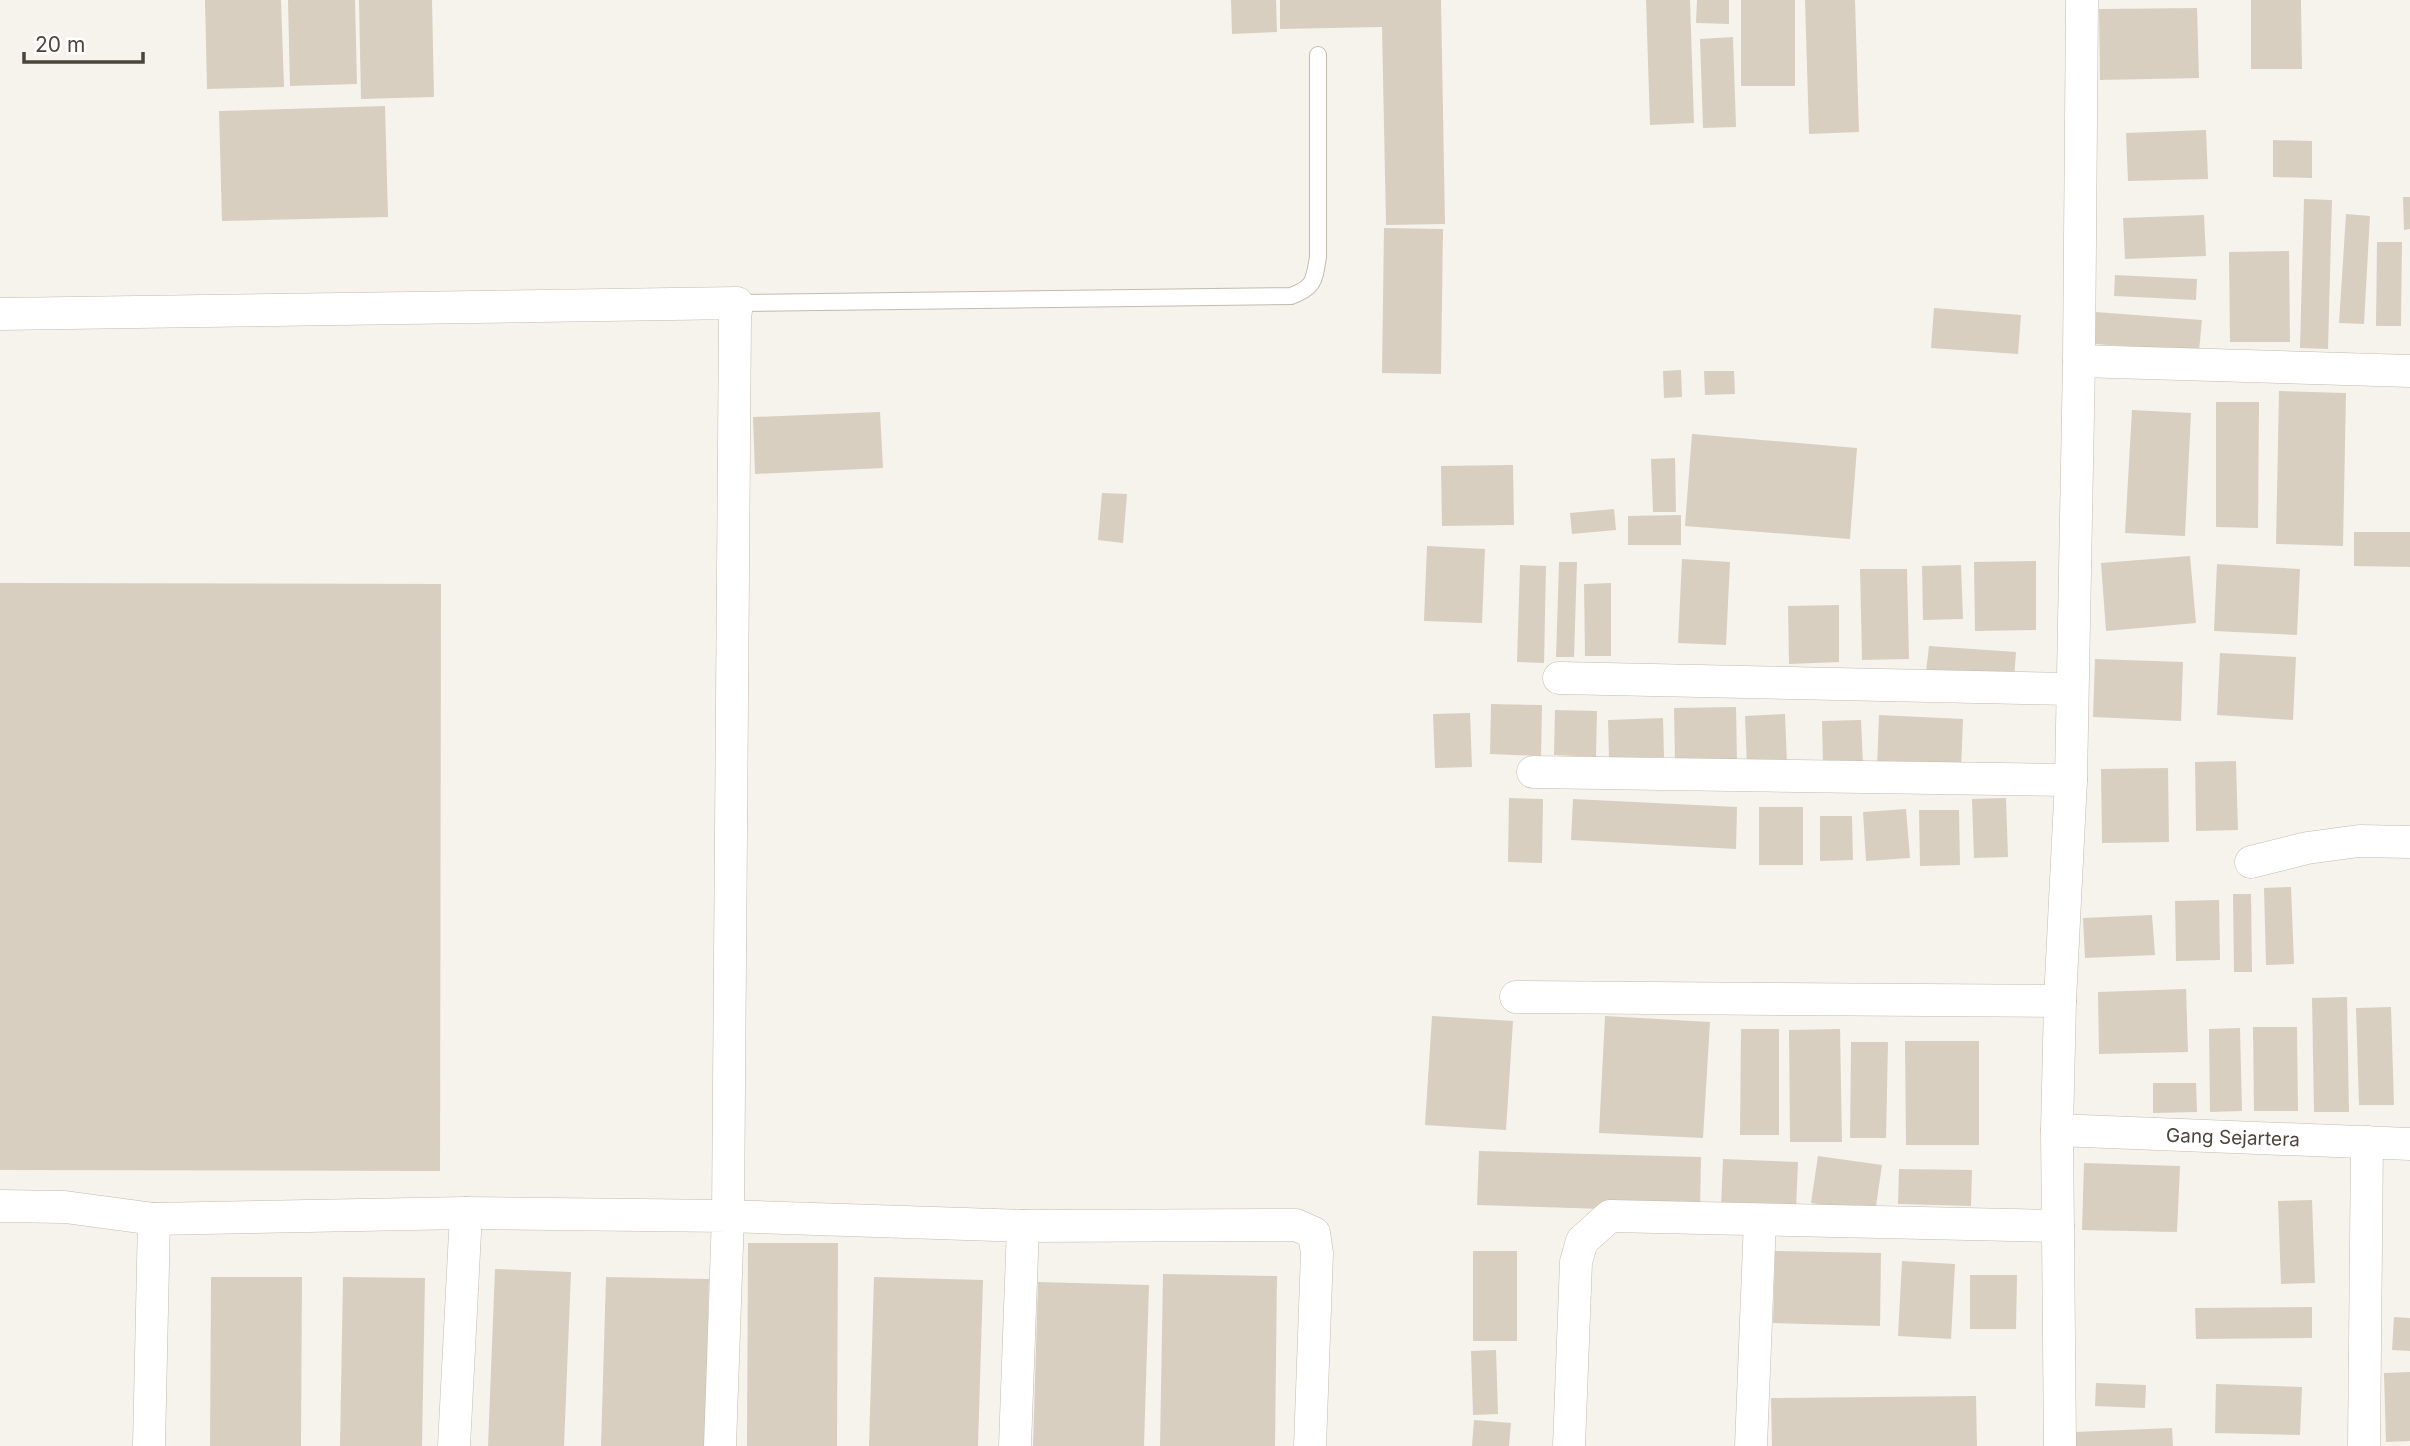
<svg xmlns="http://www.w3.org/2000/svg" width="2410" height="1446" viewBox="0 0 2410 1446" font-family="Inter,sans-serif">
<rect width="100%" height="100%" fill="#f6f3ec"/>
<g fill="#d8cfc1">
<path d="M205 0H281L284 87 207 89Z"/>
<path d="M288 0H355L357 84 290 86Z"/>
<path d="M359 0H432L434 97 361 99Z"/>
<path d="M1231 0H1276L1277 32 1232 34Z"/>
<path d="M1280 0H1441L1445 224 1386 225 1382 27 1280 29Z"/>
<path d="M1646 0H1690L1694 123 1650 125Z"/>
<path d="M1697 0H1729V24L1696 23Z"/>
<rect x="1741" y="0" width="54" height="86"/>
<path d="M1805 0H1855L1859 132 1809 134Z"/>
<path d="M2251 0H2301L2302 69H2251Z"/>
<path d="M2197 8 2199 78 2100 80 2099 9Z"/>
<path d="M1733 37 1736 127 1703 128 1700 39Z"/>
<path d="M385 106 388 217 222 221 219 111Z"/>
<path d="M2206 130 2208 179 2128 181 2126 133Z"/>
<path d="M2273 140 2312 141V178L2273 177Z"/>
<path d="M2403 197H2410V229L2404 230Z"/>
<path d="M2304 199 2332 200 2328 349 2300 348Z"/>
<path d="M2346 214 2370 216 2364 324 2339 323Z"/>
<path d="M2204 215 2206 256 2125 259 2123 218Z"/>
<path d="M1384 228 1443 229 1441 374 1382 373Z"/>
<path d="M2377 242H2402L2401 326H2376Z"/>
<path d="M2289 251 2290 342H2230L2229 252Z"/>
<path d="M2115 275 2197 279 2196 300 2114 296Z"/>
<path d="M1934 308 2021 315 2018 354 1931 348Z"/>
<path d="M2096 312 2202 320 2199 351 2094 344Z"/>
<path d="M1681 370 1682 397 1664 398 1663 371Z"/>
<path d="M1704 371H1734L1735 394 1705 395Z"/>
<path d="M2279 391 2346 393 2343 546 2276 544Z"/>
<path d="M2216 402H2259L2258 528 2216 527Z"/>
<path d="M2132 410 2191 413 2185 536 2125 533Z"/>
<path d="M880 412 883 468 755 474 753 417Z"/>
<path d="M1692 434 1857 448 1850 539 1685 526Z"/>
<path d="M1675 458 1676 512H1653L1651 459Z"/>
<path d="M1513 465 1514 525 1442 526 1441 466Z"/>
<path d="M1102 493 1127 494 1123 543 1098 540Z"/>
<path d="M1614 509 1616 530 1572 534 1570 513Z"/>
<path d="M1681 515V545H1628V516Z"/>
<path d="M2354 532H2410V567L2354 566Z"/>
<path d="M1427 546 1485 549 1482 623 1424 621Z"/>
<path d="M2190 556 2196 623 2106 631 2101 563Z"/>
<path d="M1682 559 1730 562 1726 645 1678 643Z"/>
<path d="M2036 561V630L1975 631 1974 562Z"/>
<path d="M1559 562H1577L1574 657H1556Z"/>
<path d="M2217 564 2300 569 2297 635 2214 631Z"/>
<path d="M1520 565 1546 566 1544 663 1517 662Z"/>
<path d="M1961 565 1963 619 1923 620 1922 566Z"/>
<path d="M1860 569H1907L1909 659 1862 660Z"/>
<path d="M0 583 441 584 440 1171 0 1170Z"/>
<path d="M1611 583V656H1585L1584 584Z"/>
<path d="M1839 605V662L1789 664 1788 606Z"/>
<path d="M1929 646 2016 652 2014 679 1926 672Z"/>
<path d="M2220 653 2296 657 2293 720 2217 715Z"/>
<path d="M2095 659 2183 662 2181 721 2093 717Z"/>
<path d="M1491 704 1542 705 1541 756 1490 754Z"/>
<path d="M1736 707 1737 763 1675 764 1674 708Z"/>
<path d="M1555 710 1597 711 1596 757 1554 755Z"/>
<path d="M1470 713 1472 767 1435 768 1433 714Z"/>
<path d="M1785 714 1787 764 1747 767 1745 716Z"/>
<path d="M1879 715 1963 719 1961 771 1877 767Z"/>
<path d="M1663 718 1664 757 1609 759 1608 720Z"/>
<path d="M1861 720 1863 764 1823 765 1822 721Z"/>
<path d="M2236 761 2238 830 2196 831 2195 762Z"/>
<path d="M2168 768 2169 842 2102 843 2101 769Z"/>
<path d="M1509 798 1543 799 1542 863 1508 862Z"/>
<path d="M2006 798 2008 857 1974 858 1972 799Z"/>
<path d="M1573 799 1737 807 1736 849 1571 840Z"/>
<rect x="1759" y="807" width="44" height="58"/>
<path d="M1906 809 1910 858 1866 861 1863 812Z"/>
<path d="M1919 810H1959L1960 865 1920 866Z"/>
<path d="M1820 816H1852L1853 860 1820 861Z"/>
<path d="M2291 887 2294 964 2266 965 2264 888Z"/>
<path d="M2233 894H2251L2252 972H2234Z"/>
<path d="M2219 900 2220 960 2176 961 2175 901Z"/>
<path d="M2152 915 2155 955 2085 958 2083 918Z"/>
<path d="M2186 989 2188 1052 2099 1054 2098 992Z"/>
<path d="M2347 997 2349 1112H2314L2312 998Z"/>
<path d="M2391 1007 2394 1105H2359L2356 1008Z"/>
<path d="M1432 1016 1513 1021 1506 1130 1425 1125Z"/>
<path d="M1605 1016 1710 1022 1703 1138 1599 1133Z"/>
<path d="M2253 1027H2297L2298 1111H2254Z"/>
<path d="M2240 1028 2242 1111 2210 1112 2209 1029Z"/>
<path d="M1741 1029H1779V1135H1740Z"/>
<path d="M1840 1029 1842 1142H1790L1789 1030Z"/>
<path d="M1905 1041H1979V1145H1906Z"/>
<path d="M1851 1042H1888L1886 1138H1850Z"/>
<path d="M2153 1083H2196L2197 1112 2153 1113Z"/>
<path d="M1479 1151 1701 1157 1700 1212 1477 1205Z"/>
<path d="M1818 1156 1882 1165 1875 1213 1811 1203Z"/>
<path d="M1723 1159 1798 1162 1796 1209 1721 1207Z"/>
<path d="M2084 1163 2180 1166 2177 1232 2082 1230Z"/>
<path d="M1899 1169 1972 1170 1971 1206 1898 1204Z"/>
<path d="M2312 1200 2315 1283 2281 1284 2278 1201Z"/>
<path d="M748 1243H838L837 1446H747Z"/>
<rect x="1473" y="1251" width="44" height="90"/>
<path d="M1775 1251 1881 1253 1880 1326 1773 1323Z"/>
<path d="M1902 1261 1955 1264 1951 1339 1898 1336Z"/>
<path d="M495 1269 571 1272 564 1446H488Z"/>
<path d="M1163 1274 1277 1276 1275 1446H1160Z"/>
<path d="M1970 1275H2017L2016 1329H1970Z"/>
<path d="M211 1277H302L301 1446H210Z"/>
<path d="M343 1277 425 1278 422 1446H340Z"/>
<path d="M606 1277 709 1279 705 1446H601Z"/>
<path d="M874 1277 983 1280 978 1446H869Z"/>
<path d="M1038 1282 1149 1285 1144 1446H1033Z"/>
<path d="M2312 1307V1338L2196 1339 2195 1308Z"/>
<path d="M2394 1317 2410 1318V1351L2392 1350Z"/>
<path d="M1496 1350 1498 1414 1473 1415 1471 1351Z"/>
<path d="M2410 1372V1441L2386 1442 2384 1373Z"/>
<path d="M2096 1383 2146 1385 2145 1408 2095 1406Z"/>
<path d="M2216 1384 2302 1387 2300 1435 2215 1433Z"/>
<path d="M1976 1396 1977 1446H1772L1771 1398Z"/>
<path d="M1474 1420 1511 1423 1509 1446H1472Z"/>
<path d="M2172 1428 2173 1446H2075V1432Z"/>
</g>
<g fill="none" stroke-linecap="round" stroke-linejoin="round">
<defs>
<path id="lane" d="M737 303 1291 296C1315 287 1314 280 1318 257V55"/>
<g id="street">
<path d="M0 314 737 303 735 318 728 1216 1023 1226 1296 1225 1314 1233 1317 1253 1310 1446"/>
<path d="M2079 361 2410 371"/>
<path d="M1559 678 2072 689"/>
<path d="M1533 772 2071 780"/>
<path d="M2251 862 2307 848 2359 841 2410 842"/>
<path d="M1516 997 2060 1001"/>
<path d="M2057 1130 2410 1144"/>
<path d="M0 1206 65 1207 154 1219 466 1213 728 1216 720 1446"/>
<path d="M149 1446 154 1219"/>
<path d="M454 1446 466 1213"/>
<path d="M1015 1446 1023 1226"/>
<path d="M1569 1446 1576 1262 1582 1241 1610 1216 2058 1226"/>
<path d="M1751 1446 1760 1220"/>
<path d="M2060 1446 2057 1130 2060 1001 2071 780 2079 361 2082 0"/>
<path d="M2364 1446 2367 1142"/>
</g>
</defs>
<use href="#lane" stroke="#c2bbae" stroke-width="18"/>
<use href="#street" stroke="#c2bbae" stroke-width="33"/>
<use href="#lane" stroke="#fff" stroke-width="16"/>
<use href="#street" stroke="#fff" stroke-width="32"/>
</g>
<g text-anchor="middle" stroke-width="6" stroke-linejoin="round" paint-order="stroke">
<g font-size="19" fill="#4b4439" stroke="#fff">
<text transform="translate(2233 1137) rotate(2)" y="7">Gang Sejartera</text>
</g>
</g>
<path d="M24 52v10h119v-10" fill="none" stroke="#4b4439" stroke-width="3.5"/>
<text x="35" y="52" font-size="21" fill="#4b4439" stroke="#ffffff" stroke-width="5" paint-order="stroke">20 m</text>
</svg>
